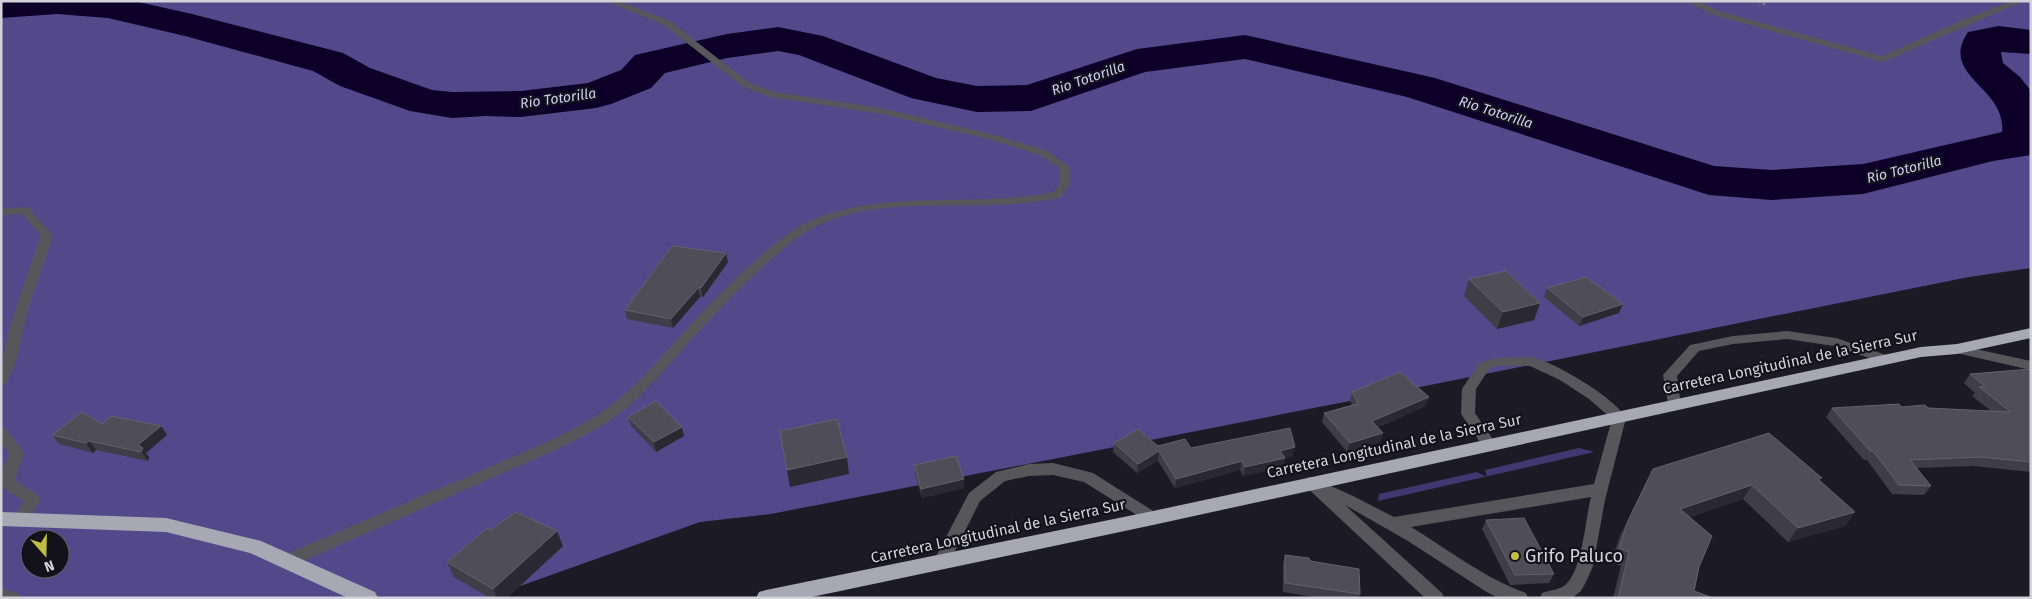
<svg xmlns="http://www.w3.org/2000/svg" width="2032" height="599" viewBox="0 0 2032 599" font-family="'Fira Sans',sans-serif">
<rect width="100%" height="100%" fill="#1c1b25"/>
<path fill="#413871" d="M1579 448 1594 452 1378 501 1379 494 1477 472 1487 477 1485 470Z"/>
<path fill="#53498a" fill-rule="evenodd" d="M1 1H2031V268L1969 277 1365 398 771 514 700 522 486 598H1ZM30 539H60V569H30Z"/>
<g fill="none" stroke-linecap="round" stroke-linejoin="round">
<path fill="#0c0029" fill-rule="evenodd" d="M1 1H134L192 14 343 53 370 68 432 90 452 92 521 91 588 83 621 70 635 55 727 34 778 27 823 36 936 78 977 86 1027 85 1137 49 1245 35 1435 78 1714 166 1772 170 1863 164 2002 132C2007 87 1938 76 1968 32L1999 26 2031 30V54L2001 52 2003 63 2020 77 2031 91V155L1993 161 1863 194 1772 200 1709 195 1407 97 1245 59 1145 72 1031 111 977 112 911 98 799 55 778 51 727 58 665 73 651 88 611 104 596 108 521 117 486 116 452 118 410 111 340 86 313 71 185 36 108 18 57 14 1 18Z"/>
<path stroke="#7e7e86" stroke-width="2.5" stroke-dasharray="2.5 2.5" stroke-linecap="butt" d="M1758 1 1767 5"/>
<g fill="#57565b" fill-rule="evenodd">
<path d="M606 1H618L670 21 748 82 775 92 881 108 995 135 1048 151 1070 167V184L1061 197C983 216 898 192 823 223 804 231 789 244 774 257 741 285 712 317 683 349 663 371 644 395 620 413 584 440 539 457 498 475 438 502 377 528 317 555L287 568 281 566 279 561 281 556C344 530 406 502 469 476 516 455 565 437 608 408 633 390 653 366 674 343 703 311 732 280 765 252 781 239 797 225 817 218 893 189 975 208 1053 192L1060 184V168L1040 155 988 139 881 114 770 97 742 86 664 25Z"/>
<path d="M1686 1H1697L1719 11 1882 56 1960 21 2012 1H2024L1883 62 1713 15Z"/>
<path d="M25 207 29 208 53 236C45 261 35 285 28 310 21 335 19 362 6 384L1 386C1 337 25 283 41 236L22 214 1 215V209Z"/>
<path d="M1787 331 1836 338 1892 357 1894 360 1892 363 1887 364 1834 346 1787 339 1733 344 1699 351 1677 376 1681 406 1679 409H1669L1663 375 1690 345 1733 336Z"/>
<path d="M1957 345 2031 361V370L1952 352 1950 349 1952 346Z"/>
<path d="M1532 357C1556 363 1614 397 1626 418L1605 500 1593 566 1587 580 1581 591 1572 598H1540L1542 593C1550 590 1558 590 1564 586 1583 572 1585 519 1591 497L1411 527C1449 550 1484 578 1526 593L1528 598H1498L1485 591 1408 541 1345 505 1442 593 1444 598H1425L1302 483 1305 479 1310 477 1315 479 1351 495 1394 517 1594 484 1612 419 1589 399 1560 380 1530 366H1496L1489 369 1476 389 1475 413 1496 444 1494 448 1489 449 1484 448 1461 414 1462 389 1479 363 1495 358Z"/>
<path d="M1 428 6 429 24 453 15 480 38 495 41 499 25 524 20 526 15 524 12 520 24 501 1 487V473L9 454 1 443Z"/>
<path d="M1053 463 1093 473 1158 514 1161 518 1158 522 1153 524 1148 522 1084 482 1053 475 1029 476 1005 481 980 501 947 567 941 569 935 567 933 562 969 493 996 472 1029 464Z"/>
<path d="M1 588 18 593 20 598H1Z"/>
</g>
<g fill="#a8a7b4" fill-rule="evenodd">
<path d="M2031 328V338L1957 354 1921 357 1153 525 807 598H756L759 592 766 590 1153 511 1921 347 1957 344Z"/>
<path d="M1 512 166 518 261 541 375 592 378 598H348L250 553 166 532 1 526Z"/>
</g>
</g>
<g fill="#3e3d48">
<path d="M728 262 703 297H700L673 328 627 319 625 310Z"/>
<path d="M1469 279 1540 303 1534 320 1497 329 1464 296Z"/>
<path d="M1547 288 1619 313 1579 326 1544 297Z"/>
<path d="M2031 369V472L1973 466 1917 468 1931 486 1924 495 1892 494 1867 460H1864L1826 417 1832 408 1901 407 1991 411 1972 396 1975 393 1964 383 1970 374Z"/>
<path d="M1352 392 1426 406 1378 427 1383 433 1380 442 1347 452 1322 422 1324 413 1352 405 1350 401Z"/>
<path d="M628 417 684 436 656 452 631 426Z"/>
<path d="M102 424 161 426 167 435 146 453 149 457 148 461 96 450 93 453 59 444 52 435Z"/>
<path d="M1114 443 1191 448 1293 456 1285 458 1283 467 1243 476 1240 470 1175 488 1158 461 1137 473 1113 452Z"/>
<path d="M914 465 964 488 922 498 915 474Z"/>
<path d="M1653 469 1820 481 1855 512 1845 526 1788 542 1743 499 1690 517 1699 567 1694 591 1713 598H1613L1621 566 1611 562 1620 536Z"/>
<path d="M1486 520 1554 574 1549 583 1510 585 1482 529Z"/>
<path d="M490 530 563 546 507 598H490L454 577 447 562Z"/>
<path d="M1285 555 1310 561 1360 594 1359 598H1320L1283 592V564Z"/>
</g>
<g fill="#2a2933">
<path d="M726 253 728 262 703 297 701 288Z"/>
<path d="M698 288 700 297 673 328 671 319Z"/>
<path d="M1540 303 1534 320 1497 329 1503 312Z"/>
<path d="M1623 304 1619 313 1579 326 1583 317Z"/>
<path d="M1429 397 1426 406 1370 430 1372 421Z"/>
<path d="M161 426 167 435 146 453 149 457 148 461 141 452 138 445Z"/>
<path d="M682 427 684 436 656 452 654 442Z"/>
<path d="M1383 433 1380 442 1347 452 1350 443Z"/>
<path d="M89 441 96 450 93 453 86 443Z"/>
<path d="M1295 447 1293 456 1285 458 1283 467 1243 476 1245 467 1280 451Z"/>
<path d="M1159 451 1158 461 1137 473 1138 464Z"/>
<path d="M847 457 849 474 790 487 787 470Z"/>
<path d="M1242 461 1240 470 1175 488 1176 479Z"/>
<path d="M964 479V488L922 498 921 489Z"/>
<path d="M1752 485 1743 499 1672 523 1680 509Z"/>
<path d="M1855 512 1845 526 1788 542 1798 528Z"/>
<path d="M557 531 563 546 507 598H497L493 589Z"/>
</g>
<g fill="#4e4d58" stroke="#63626c">
<path d="M672 246 726 253 701 288H698L671 319 625 310Z"/>
<path d="M1506 271 1540 303 1503 312 1469 279Z"/>
<path d="M1586 277 1623 304 1583 317 1547 288Z"/>
<path d="M2031 369V462L1980 457 1910 460 1931 486 1899 485 1873 451H1870L1832 408 1899 404 1901 407 1925 405 1928 408 2011 412 1979 387 1985 386 1970 374Z"/>
<path d="M1400 372 1429 397 1372 421 1383 433 1350 443 1324 413 1357 404 1359 405 1352 392Z"/>
<path d="M656 401 682 427 654 442 628 417Z"/>
<path d="M82 412 102 424 111 416 161 426 138 445 143 448 141 452 89 441 86 443 52 435Z"/>
<path d="M837 419 847 457 787 470 780 431Z"/>
<path d="M1290 428 1295 447 1280 451 1285 458 1245 467 1242 461 1176 479 1159 451 1138 464 1114 443 1138 429 1158 446 1185 439 1191 448Z"/>
<path d="M1769 433 1822 478 1818 479 1855 512 1798 528 1752 485 1680 509 1712 536 1699 567 1694 591 1713 598H1618L1629 552 1619 548 1628 521 1653 469Z"/>
<path d="M956 456 964 479 921 489 914 465Z"/>
<path d="M516 512 557 531 493 589 447 562 487 528 490 530Z"/>
<path d="M1524 518 1554 574 1515 575 1486 520Z"/>
<path d="M1285 555 1309 558 1310 561 1359 569 1360 594 1285 583Z"/>
</g>
<circle fill="#bfbe41" stroke="#13121b" stroke-width="2" cx="1515" cy="556" r="5"/>
<g text-anchor="middle" stroke-width="4.5" stroke-linejoin="round" paint-order="stroke">
<g font-size="14" font-style="italic" fill="#cfccf3" stroke="#13121b">
<text transform="translate(1088 78) rotate(-19)" y="5">Rio Totorilla</text>
<text transform="translate(558 98) rotate(-8)" y="5">Rio Totorilla</text>
<text transform="translate(1496 112) rotate(18)" y="5">Rio Totorilla</text>
<text transform="translate(1904 169) rotate(-14)" y="5">Rio Totorilla</text>
</g>
<g font-size="15" fill="#d3d3d9" stroke="#13121b">
<text transform="translate(1790 362) rotate(-12)" y="5">Carretera Longitudinal de la Sierra Sur</text>
<text transform="translate(1394 446) rotate(-12)" y="5">Carretera Longitudinal de la Sierra Sur</text>
<text transform="translate(998 531) rotate(-12)" y="5">Carretera Longitudinal de la Sierra Sur</text>
</g>
<g font-size="18" fill="#d3d3d9" stroke="#13121b" text-anchor="start">
<text x="1525" y="562">Grifo Paluco</text>
</g>
</g>
<rect width="2032" height="599" fill="none" stroke="#d3d3d9" stroke-width="5"/>
<g transform="translate(45 554) rotate(160)"><circle r="24" fill="#13121b" stroke="#605f67"/>
<path d="M0-4L9 19L0 12L-9 19Z" fill="#bfbe41"/>
<text y="-8" font-size="14" font-weight="bold" text-anchor="middle" fill="#d3d3d9">N</text>
</g>
</svg>
